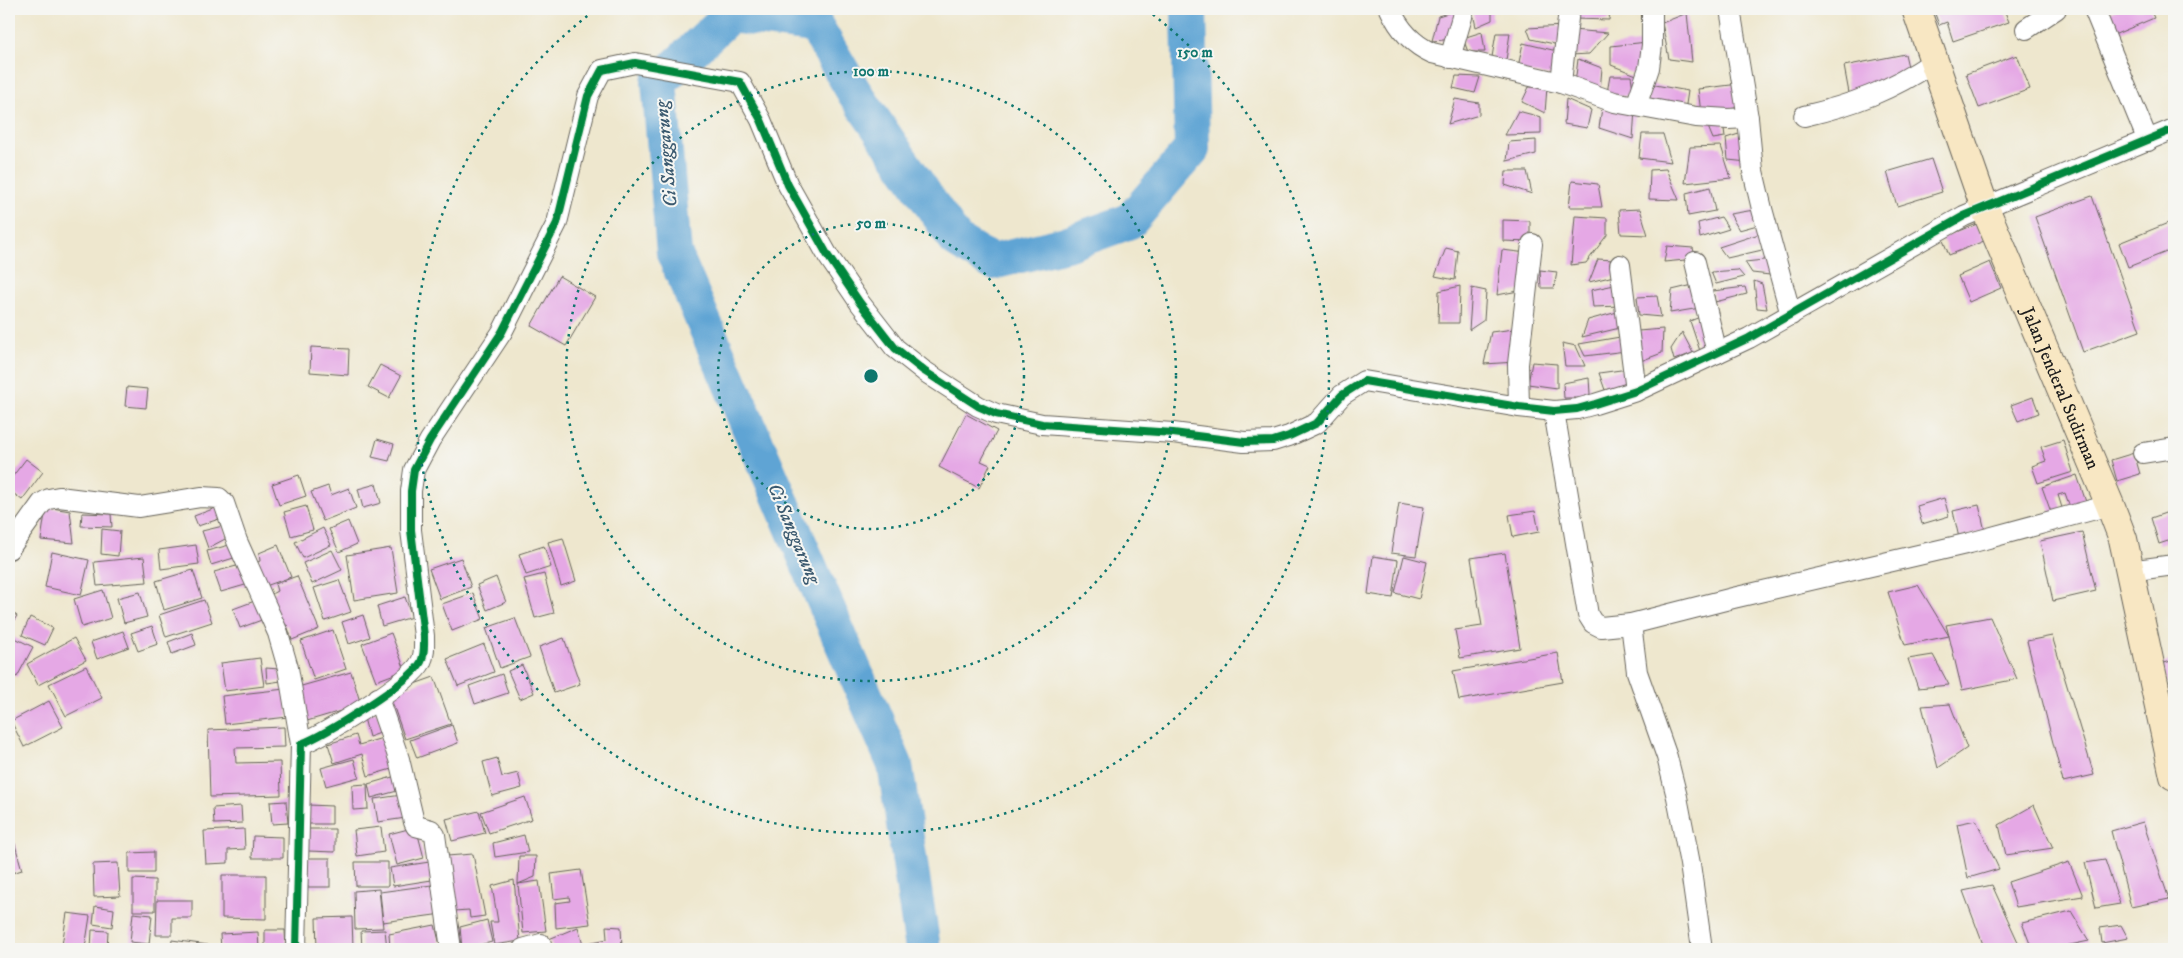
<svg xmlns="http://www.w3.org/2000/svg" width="2183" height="958" viewBox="0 0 2183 958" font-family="'IM FELL DW Pica',serif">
<rect width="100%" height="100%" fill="#f6f6f2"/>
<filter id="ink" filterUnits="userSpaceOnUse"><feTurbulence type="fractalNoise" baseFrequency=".02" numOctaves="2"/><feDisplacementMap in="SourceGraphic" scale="10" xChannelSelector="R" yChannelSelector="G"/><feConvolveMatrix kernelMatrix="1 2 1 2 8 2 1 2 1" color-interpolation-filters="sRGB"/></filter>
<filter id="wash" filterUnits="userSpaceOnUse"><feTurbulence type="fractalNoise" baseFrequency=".0096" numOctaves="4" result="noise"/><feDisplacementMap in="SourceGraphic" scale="20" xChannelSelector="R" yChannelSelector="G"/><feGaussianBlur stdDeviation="1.12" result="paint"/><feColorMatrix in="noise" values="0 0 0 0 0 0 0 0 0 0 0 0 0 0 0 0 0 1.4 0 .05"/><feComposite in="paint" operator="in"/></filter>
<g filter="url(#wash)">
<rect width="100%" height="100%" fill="#eee7ce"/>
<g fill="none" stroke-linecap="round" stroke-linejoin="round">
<path stroke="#5ea4d4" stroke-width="36" d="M923 949 895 765 674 253 659 82 730 15 815 25 854 92 956 240 992 262 1066 244 1130 221 1192 149 1189 9"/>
</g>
<g id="blocks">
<g fill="#e5a8e5">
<path d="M1472 9H1492V20L1476 27Z"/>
<path d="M1575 9H1610L1609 20 1574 19Z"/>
<path d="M1940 9H2013L2005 12 2009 22 1953 41 1947 22 1939 25 1934 11Z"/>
<path d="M2117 9H2150L2154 18 2109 37 2100 16Z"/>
<path d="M1458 10 1455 39 1432 41 1438 16Z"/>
<path d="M1687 13 1692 62 1669 59 1662 23Z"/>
<path d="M1564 26 1559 45 1531 39 1527 28Z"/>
<path d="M1572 30 1608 33 1589 54 1571 55Z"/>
<path d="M1482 32 1485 52H1468L1463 38Z"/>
<path d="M1496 33H1510L1505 67 1491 63Z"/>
<path d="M1647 42 1644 78 1611 65V46Z"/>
<path d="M1523 43 1561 52 1556 76 1517 72Z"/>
<path d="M1905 54 1909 71 1898 83 1849 93 1844 66Z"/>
<path d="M2017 55 2030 89 1979 108 1966 74Z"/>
<path d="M1578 59 1602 68 1600 91 1575 84Z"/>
<path d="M1456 76 1480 77 1475 93 1453 88Z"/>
<path d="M1610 76H1631L1634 95 1606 98Z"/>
<path d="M1650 84 1688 91 1685 111 1647 104Z"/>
<path d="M1739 84 1742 107 1701 113 1698 89Z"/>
<path d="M1529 87H1547L1545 113 1522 102Z"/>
<path d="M1455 99 1479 103V115L1448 124Z"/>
<path d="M1566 99 1591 110 1587 128 1564 124Z"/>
<path d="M1602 108 1635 109 1633 139 1599 128Z"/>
<path d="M1518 111 1541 117V134L1505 135Z"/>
<path d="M1723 121 1725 137 1713 139 1706 122Z"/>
<path d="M1742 133 1748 162 1728 160 1726 138Z"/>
<path d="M1642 134H1663L1671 162 1639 158Z"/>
<path d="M1536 140V154L1507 161 1509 142Z"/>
<path d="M1721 146 1731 178 1685 183 1690 147Z"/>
<path d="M1931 159 1942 192 1897 206 1887 172Z"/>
<path d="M1666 169 1679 200 1649 199 1650 170Z"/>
<path d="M1506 171H1527L1532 194 1505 185Z"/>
<path d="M1572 181 1598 184 1602 207H1569Z"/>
<path d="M1710 187 1715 211 1688 216 1686 193Z"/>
<path d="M2092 196 2140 331 2083 352 2035 217Z"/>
<path d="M1640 209 1648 235 1621 234 1619 210Z"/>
<path d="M1760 209 1765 223 1739 230 1730 214Z"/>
<path d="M1575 216 1607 218V235L1586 263 1571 265Z"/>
<path d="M1721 217 1729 229 1700 238 1698 223Z"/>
<path d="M1503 220 1530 221V242L1503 241Z"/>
<path d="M2173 221 2174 249 2128 267 2119 243Z"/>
<path d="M1977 224 1984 241 1949 255 1942 238Z"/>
<path d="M1765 232 1771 248 1727 258 1719 247Z"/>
<path d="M1667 246 1693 248 1696 259 1664 262Z"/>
<path d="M1446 248 1458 251 1455 280 1435 276Z"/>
<path d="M1502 250 1527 253 1524 290 1497 295Z"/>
<path d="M1598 259 1613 260 1618 275 1589 282Z"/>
<path d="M1773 259 1779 276 1752 273 1745 262Z"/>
<path d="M1990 262 2001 288 1969 302 1958 276Z"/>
<path d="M1540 270 1557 272 1554 288H1541Z"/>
<path d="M1738 270 1744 277 1716 284 1711 272Z"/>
<path d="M559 276 595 297 566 346 531 326Z"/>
<path d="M1754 281 1762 284 1767 309 1757 308Z"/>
<path d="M1619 284 1621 306 1593 307 1591 290Z"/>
<path d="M1693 285 1700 308 1670 313 1672 290Z"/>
<path d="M1460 286 1459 323H1438L1439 291Z"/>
<path d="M1745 287 1747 294 1715 302 1713 291Z"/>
<path d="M1472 288 1486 291 1484 320 1469 330Z"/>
<path d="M1657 296 1661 317 1639 315 1637 297Z"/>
<path d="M1621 311 1624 327 1582 337 1588 320Z"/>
<path d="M1705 315 1710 345 1700 351 1690 321Z"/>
<path d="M1514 329 1516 362 1484 364 1491 332Z"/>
<path d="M1663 329 1662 353 1638 362V331Z"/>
<path d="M1682 332 1693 353 1674 360 1671 349Z"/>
<path d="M1626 336V351L1585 356 1579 344Z"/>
<path d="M1562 343 1576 346 1585 366H1565Z"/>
<path d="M311 347 349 349 348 375 310 372Z"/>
<path d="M1532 362 1557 364V388L1528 384Z"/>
<path d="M380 365 401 376 389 398 368 387Z"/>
<path d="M1628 369V384L1605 390 1599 373Z"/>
<path d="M1589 378 1590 394 1586 398H1564L1563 383Z"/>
<path d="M127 387 148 389 146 408 125 406Z"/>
<path d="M2033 397 2039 413 2018 421 2011 405Z"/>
<path d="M966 414 997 431 981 461 990 465 979 488 939 467Z"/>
<path d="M377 439 394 444 389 461 372 457Z"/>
<path d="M2063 440 2073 472 2038 483 2032 466 2046 461 2041 447Z"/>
<path d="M2134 453 2140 474 2117 481 2111 460Z"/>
<path d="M26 459 43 472 22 500 9 490V481Z"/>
<path d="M299 475 306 496 279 505 272 484Z"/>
<path d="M2077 475 2087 505 2071 510 2065 493 2058 495 2063 511 2052 515 2042 487Z"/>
<path d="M376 484 381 503 363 508 358 489Z"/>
<path d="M328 486 331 495 349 488 356 508 323 521 311 492Z"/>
<path d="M1944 498 1949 516 1922 524 1917 506Z"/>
<path d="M1399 503 1424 507 1416 556 1391 553Z"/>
<path d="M1979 505 1985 531 1959 538 1953 511Z"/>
<path d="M221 506 225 517 198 526 194 516Z"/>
<path d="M306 506 313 530 291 536 284 512Z"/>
<path d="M46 507 70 511 74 543 41 540Z"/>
<path d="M2174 510V539L2159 544 2151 518Z"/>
<path d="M1535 511 1539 532 1513 537 1509 515Z"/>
<path d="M82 513 111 514 112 527 81 526Z"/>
<path d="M348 521 357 544 339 552 329 529Z"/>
<path d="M223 526 227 538 208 548 202 531Z"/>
<path d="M323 528 331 545 303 558 295 542Z"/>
<path d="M102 529 120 531 118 556 101 554Z"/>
<path d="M2082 532 2096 591 2053 601 2040 541Z"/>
<path d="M563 538 576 581 561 586 548 542Z"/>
<path d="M233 544 237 557 211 565 207 551Z"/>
<path d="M196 545 199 564 161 569 159 550Z"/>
<path d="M278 545 291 577 260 588 250 566 260 561 259 553Z"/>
<path d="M544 546 551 567 526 575 519 554Z"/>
<path d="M391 548 398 593 354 600 347 555Z"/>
<path d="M332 550 342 570 312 584 303 563Z"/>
<path d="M52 552 89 560 81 595 45 587Z"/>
<path d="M1505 553 1520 648 1460 658 1455 630 1482 626 1471 558Z"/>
<path d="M1373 556 1398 560 1393 598 1368 594Z"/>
<path d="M1404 556 1427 562 1419 599 1395 593Z"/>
<path d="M144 557 147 582 97 586 94 562Z"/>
<path d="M461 558 471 587 440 599 429 569Z"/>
<path d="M244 564 252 583 221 592 214 572Z"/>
<path d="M193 570 202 598 164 610 156 581Z"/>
<path d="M544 574 554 613 535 618 524 579Z"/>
<path d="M297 576 319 629 292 640 287 625 280 627 268 596 277 591 275 584Z"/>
<path d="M496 577 506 602 487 610 477 585Z"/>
<path d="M339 580 351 612 325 621 314 588Z"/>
<path d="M1918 585 1949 636 1946 625 1990 617 2017 679 1962 690 1949 636 1905 645 1888 592Z"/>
<path d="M103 590 111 618 82 627 74 599Z"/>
<path d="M140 592 147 617 124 623 117 598Z"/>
<path d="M473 593 483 619 452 631 442 604Z"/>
<path d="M405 597 412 617 382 626 377 606Z"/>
<path d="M260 599 267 618 240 628 233 609Z"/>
<path d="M204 600 212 622 166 637 159 615Z"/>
<path d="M9 610 17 616 9 627Z"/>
<path d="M363 615 370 637 349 644 342 622Z"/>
<path d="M30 617 53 628 45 645 22 635Z"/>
<path d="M515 618 530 657 500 668 486 628Z"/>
<path d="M152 626 158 644 138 651 131 633Z"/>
<path d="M333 630 346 669 314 680 301 641Z"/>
<path d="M123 631 129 647 97 659 91 642Z"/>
<path d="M192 633 196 645 172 654 168 642Z"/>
<path d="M391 633 405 670 376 681 362 644Z"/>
<path d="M2052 636 2094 775 2063 782 2027 641Z"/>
<path d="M13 637 33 647 17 677 9 673V645Z"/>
<path d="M74 638 86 660 38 685 27 664Z"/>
<path d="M564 638 580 684 554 693 539 647Z"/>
<path d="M484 644 494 672 458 686 447 659Z"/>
<path d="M1558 653 1563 682 1459 700 1453 671Z"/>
<path d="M1933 655 1949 685 1918 688 1908 659Z"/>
<path d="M260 658 264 686 225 691 221 663Z"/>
<path d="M2171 661 2174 682 2167 684 2161 664Z"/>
<path d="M522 665 534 693 520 699 508 671Z"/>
<path d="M86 666 102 698 66 716 49 684Z"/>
<path d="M266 668 279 669 281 681 267 683Z"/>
<path d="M351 672 361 705 307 721 298 687Z"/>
<path d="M502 674 508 693 475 704 469 686Z"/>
<path d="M434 677 451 724 405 739 389 693Z"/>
<path d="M285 689 288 717 225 724 222 696Z"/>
<path d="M49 701 63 727 24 747 11 721Z"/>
<path d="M1950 704 1967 748 1938 768 1922 706Z"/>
<path d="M377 712 383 732 369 737 363 714Z"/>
<path d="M452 725 458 743 417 758 410 740Z"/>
<path d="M284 727 285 747 235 748 236 763 280 762 281 795 210 797 208 730Z"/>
<path d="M356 735 359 745 389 736 398 767 368 776 362 754 334 763 328 744Z"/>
<path d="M497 758 502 777 518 773 522 788 492 796 483 762Z"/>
<path d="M354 759 359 777 326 786 321 768Z"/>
<path d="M396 776 401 790 371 798 368 784Z"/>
<path d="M367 784 368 809 353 810 352 785Z"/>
<path d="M402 795 406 818 378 822 374 799Z"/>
<path d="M525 797 532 819 489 833 481 812Z"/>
<path d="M286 801 288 823 272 824 270 802Z"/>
<path d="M308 805 332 806V824H308Z"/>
<path d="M2034 805 2053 848 2006 855 1999 825Z"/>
<path d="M241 806 242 823 214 824 213 808Z"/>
<path d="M479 811 485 833 452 841 446 819Z"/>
<path d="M1976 820 1999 869 1968 878 1957 824Z"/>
<path d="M2143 822 2169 899 2131 907 2111 831Z"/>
<path d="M381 827 384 852 357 856 354 830Z"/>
<path d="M416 827 424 858 397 865 389 834Z"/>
<path d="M244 829 245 849 228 850V863L206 864 204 831Z"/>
<path d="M308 829H335V852L308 851Z"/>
<path d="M524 835 528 852 495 857 493 843Z"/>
<path d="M253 836 283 837V858H252Z"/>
<path d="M14 841 22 870 9 874V843Z"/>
<path d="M154 852V873H129V853Z"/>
<path d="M473 854 485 916 470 918 469 910 454 911 447 856Z"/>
<path d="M519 856H536L535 877 518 884Z"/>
<rect x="302" y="858" width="28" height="29"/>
<path d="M2105 860 2120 904 2096 908 2085 863Z"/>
<path d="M436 861 438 879 393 886 390 868Z"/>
<path d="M355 862H388V886H356Z"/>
<path d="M2069 862 2083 896 2016 907 2008 882Z"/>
<path d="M118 863 120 896 94 897 93 864Z"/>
<path d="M581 870 590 924 556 928 555 903 570 901 569 897 554 899 551 874Z"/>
<path d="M222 875H266V919L222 918Z"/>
<path d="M133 879 155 880V911H133Z"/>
<path d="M514 880 520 941 494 945 490 922H498L492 886Z"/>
<path d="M539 881 546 931 523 933 518 884Z"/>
<path d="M439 884 442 914 383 922 380 892Z"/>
<path d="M1992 885 2019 944 1984 947 1963 891Z"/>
<path d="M379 889 383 928 355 929 354 891Z"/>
<path d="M157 900H192V918H172V935H156Z"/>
<path d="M95 906 114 909 112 927 93 924Z"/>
<path d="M2071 911 2089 941 2051 949H2032L2022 923Z"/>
<path d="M67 913 90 916 85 948 62 945Z"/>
<path d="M133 913 152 915 149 944 130 942Z"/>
<path d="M352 917 353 948 317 949 316 918Z"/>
<path d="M487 920 492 942 462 949 460 927Z"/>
<path d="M435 925 441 949H390L389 934Z"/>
<path d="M2121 925 2128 938 2102 943 2100 928Z"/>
<path d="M606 926 621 927 622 949H589L588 943 607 939Z"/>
<path d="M578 927 584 949H553L549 939Z"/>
<path d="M92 930 108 931 107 949H91Z"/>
<path d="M265 930H285L286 949H265Z"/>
<path d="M385 930 387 949H362L361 931Z"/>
<path d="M258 932 259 949H221L220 934Z"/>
<path d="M172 940 208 945V949H171Z"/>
</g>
</g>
</g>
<g filter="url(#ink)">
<use href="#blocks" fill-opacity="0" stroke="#66635a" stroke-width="1"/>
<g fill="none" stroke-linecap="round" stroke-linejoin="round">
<defs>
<g id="minor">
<path d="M1390 9C1399 29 1412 44 1432 53L1561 83 1614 102 1696 117 1728 119 1748 118"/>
<path d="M1730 9 1748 118 1753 171 1762 209 1791 315"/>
<path d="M2094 9 2148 141"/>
<path d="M2026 29 2056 9"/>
<path d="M1450 58 1462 17 1463 9"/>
<path d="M1561 83 1569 9"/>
<path d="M1636 106 1649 68 1652 45V9"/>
<path d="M1804 116C1852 105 1892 90 1933 62"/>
<path d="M1695 262 1717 353"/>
<path d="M1620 265 1636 391"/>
<path d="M1519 407 1518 364 1532 244"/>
<path d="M1554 411 1588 615 1593 623 1601 627 1631 624 1733 598 1970 543 2110 505"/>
<path d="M2143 453 2174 448"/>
<path d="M9 549 42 503 49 499 59 497 139 507 201 497 219 498 224 503 237 541 278 633 288 668 301 744"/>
<path d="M2129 571 2174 565"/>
<path d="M1631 624 1637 672 1667 757 1677 797 1690 864 1702 949"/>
<path d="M378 698 399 759 414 822 416 826 431 830 435 835 451 949"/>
<path d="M296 949 301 744C324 735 410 683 421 662 425 654 424 645 424 636L411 530V491L414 470 430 440 502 332 557 223 588 96 602 70 635 63 740 82 761 120 788 185 828 256 860 303 895 348 924 371 978 406 996 414 1042 424 1173 433 1244 442 1273 441 1289 436 1317 423 1342 395 1364 381 1519 407 1554 411 1577 409 1595 404 1636 391 1749 338 1964 216 2174 129"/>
<path d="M523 949 541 944"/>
</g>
<g id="secondary">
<path id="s1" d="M1916 9 1985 208 2110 505 2123 539 2174 776"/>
</g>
</defs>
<use href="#minor" stroke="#66635a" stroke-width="22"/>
<use href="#secondary" stroke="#66635a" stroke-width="30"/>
<use href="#minor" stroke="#fff" stroke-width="20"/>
<use href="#secondary" stroke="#f8e7c3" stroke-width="28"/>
<defs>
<path id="cycleway" d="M296 949 301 744C324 735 410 683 421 662 425 654 424 645 424 636L411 530V491L414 470 430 440 502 332 557 223 588 96 602 70 635 63 740 82 761 120 788 185 828 256 860 303 895 348 924 371 978 406 996 414 1042 424 1173 433 1244 442 1273 441 1289 436 1317 423 1342 395 1364 381 1519 407 1554 411 1577 409 1595 404 1636 391 1749 338 1964 216 2174 129"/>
</defs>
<use href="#cycleway" stroke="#f6f6f2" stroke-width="11"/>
<use href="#cycleway" stroke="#00873e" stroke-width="8"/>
</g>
</g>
<g fill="none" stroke="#0f766e" stroke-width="2.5" stroke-dasharray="2.5 5">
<circle cx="871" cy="376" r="153"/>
<circle cx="871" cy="376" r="305"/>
<path d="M1147 10A458 458 0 1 1 595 10"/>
</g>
<g text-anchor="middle" stroke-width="4" stroke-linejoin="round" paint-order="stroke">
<g font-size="18" fill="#1c1c1c" stroke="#f6f6f2">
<text dy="6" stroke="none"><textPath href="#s1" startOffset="406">Jalan Jenderal Sudirman</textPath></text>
</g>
<g font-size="19" font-style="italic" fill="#3a596f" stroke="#f6f6f2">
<text transform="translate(665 154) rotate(-95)" y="7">Ci Sanggarung</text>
<text transform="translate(795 533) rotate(67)" y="7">Ci Sanggarung</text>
</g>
</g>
<circle cx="871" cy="376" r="8" fill="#0f766e" stroke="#f6f6f2" stroke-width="2.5"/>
<g font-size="15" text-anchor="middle" font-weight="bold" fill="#0f766e" stroke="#f6f6f2" stroke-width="4" stroke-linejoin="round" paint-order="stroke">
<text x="1195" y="57">150 m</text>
<text x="871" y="76">100 m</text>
<text x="871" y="228">50 m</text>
</g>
<rect width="2183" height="958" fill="none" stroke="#f6f6f2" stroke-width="30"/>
</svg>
